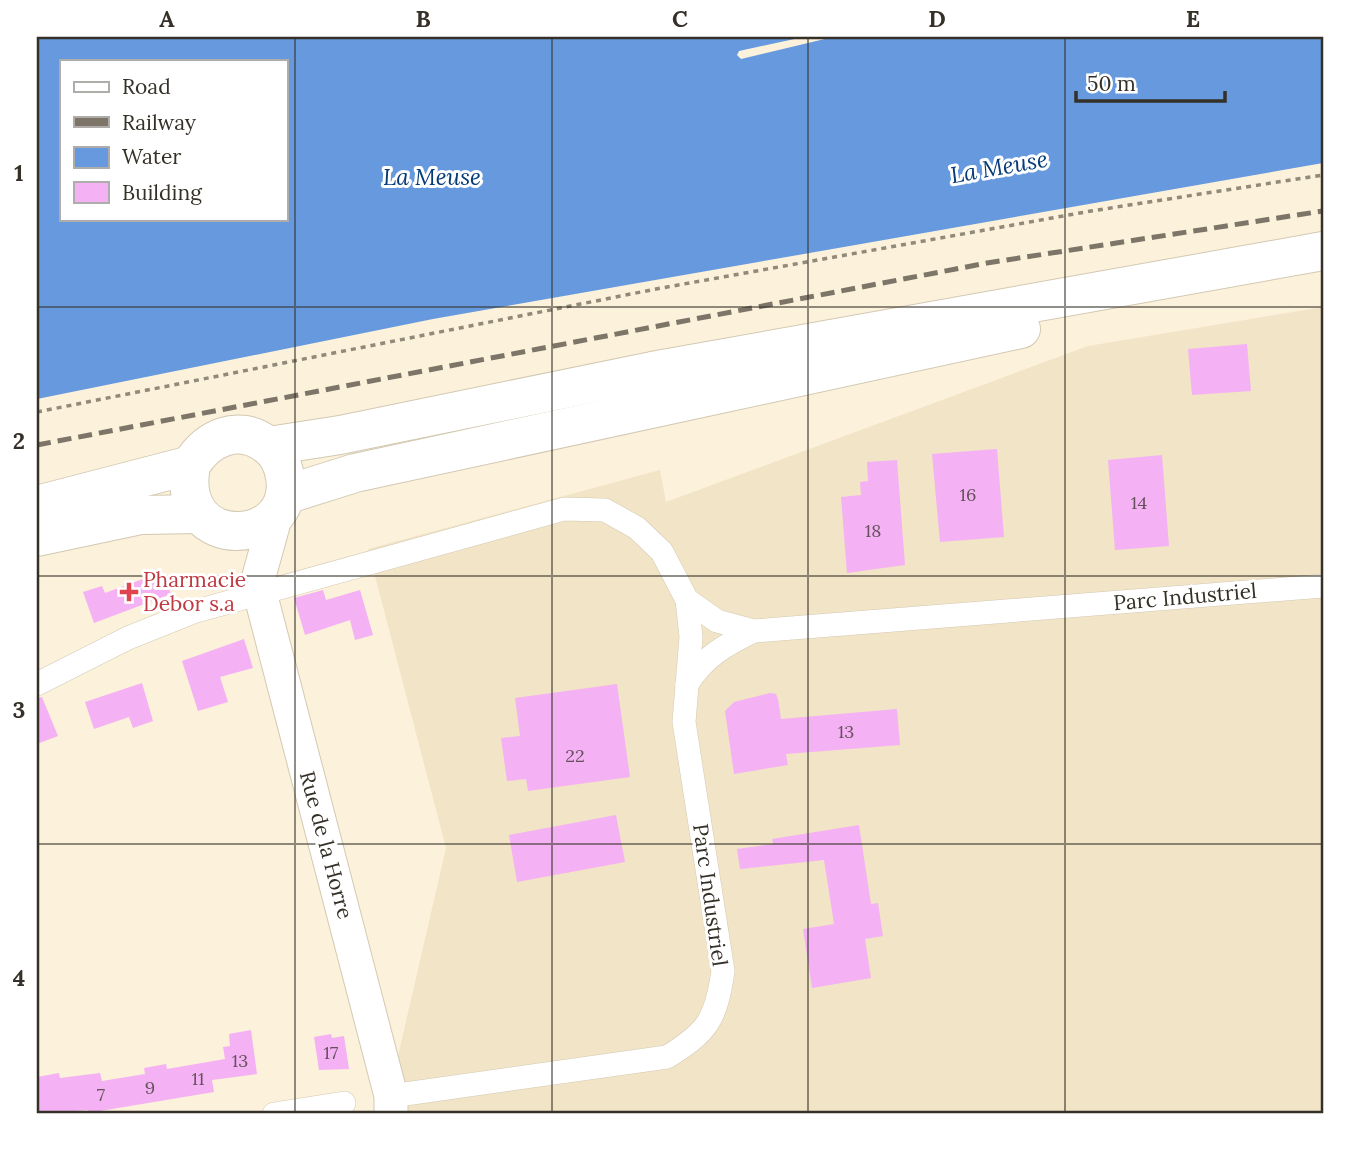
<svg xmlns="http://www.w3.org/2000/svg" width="1360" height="1151" viewBox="0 0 1360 1151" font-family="Lora,serif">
<rect width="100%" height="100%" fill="#fcf1da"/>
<path fill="#f2e4c6" d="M1323 307V1114H404L395 1069 446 848 368 549 660 470 666 502 1088 346Z"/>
<path fill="#6699de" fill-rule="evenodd" d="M37 37H804L739 51 737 55 741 59 833 37H1323V163L433 319 37 399ZM61 61H285V219H61Z"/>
<g fill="#f4b1f4">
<path d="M1247 344 1251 391 1192 395 1188 349Z"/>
<path d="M997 449 1004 537 940 542 932 454Z"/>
<path d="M1162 455 1169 546 1115 550 1108 460Z"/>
<path d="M897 460 905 565 847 573 841 497 861 495 860 482 868 481 867 462Z"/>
<path d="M162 572 171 594 94 623 83 592 102 586 105 593Z"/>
<path d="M323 590 326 600 360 590 373 635 355 640 350 620 305 635 294 598Z"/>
<path d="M244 639 253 668 220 677 228 702 198 711 182 661Z"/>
<path d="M142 683 153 721 133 728 129 717 94 729 85 702Z"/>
<path d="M617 684 630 777 528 791 526 779 507 781 501 738 520 736 515 698Z"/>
<path d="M770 693 776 694 778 699 781 719 897 709 900 745 786 754 788 765 734 774 725 711 734 702Z"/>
<path d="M42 697 58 736 37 744V698Z"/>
<path d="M616 815 625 862 517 882 509 835Z"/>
<path d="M859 825 871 904 878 903 883 936 865 939 871 978 812 988 803 929 834 924 824 860 740 869 737 849 773 844 772 839Z"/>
<path d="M251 1030 257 1074 212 1080 214 1092 88 1113V1110L37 1114V1077L59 1073 60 1078 100 1073 102 1081 145 1074 144 1068 166 1064 167 1069 225 1059 223 1047 230 1046 229 1034Z"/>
<path d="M331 1034 332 1038 344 1036 349 1069 319 1070 314 1037Z"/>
</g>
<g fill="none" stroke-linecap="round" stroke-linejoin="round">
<defs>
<g id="street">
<path d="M687 600 717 621 754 631"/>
<path d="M37 684 128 638 193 612 564 509 605 510 637 528 662 552 687 600 691 637 684 722 723 971C716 1019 708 1032 667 1057L391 1096"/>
<path d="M687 684C705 656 725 645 754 631L1323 586"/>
<path d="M274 1114 344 1103"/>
</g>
<path id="secondary" d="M277 511 259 576 260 593 391 1096V1114"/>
<g id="highway">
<path d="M269 446 340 435 652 371 1323 251"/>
<path d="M285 495 355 473 1021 329"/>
<path d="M37 505 191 465C207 438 239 423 267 445 278 453 283 464 285 477 297 547 174 555 191 465"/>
<path d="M37 537 141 515 199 514"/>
</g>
</defs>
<use href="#street" stroke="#d3c9b3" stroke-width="24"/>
<use href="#secondary" stroke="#d3c9b3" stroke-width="35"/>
<use href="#highway" stroke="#d3c9b3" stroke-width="40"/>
<path stroke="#91897a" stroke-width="3.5" stroke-dasharray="5 5" stroke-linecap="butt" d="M37 412 656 289 1091 211 1323 175"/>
<use href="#street" stroke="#fff" stroke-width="23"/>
<use href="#secondary" stroke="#fff" stroke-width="33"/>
<use href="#highway" stroke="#fff" stroke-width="38"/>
<path stroke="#7d7668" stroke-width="5" stroke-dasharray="14 7" stroke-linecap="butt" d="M37 445 987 263 1323 211"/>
</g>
<path fill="none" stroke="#353128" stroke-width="2" stroke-opacity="0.55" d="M295 37V1114M552 37V1114M808 37V1114M1065 37V1114M37 307H1323M37 576H1323M37 844H1323"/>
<path fill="#e0444e" stroke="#fff" stroke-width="2.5" d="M125.5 581.5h7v7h7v7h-7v7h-7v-7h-7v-7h7z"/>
<g text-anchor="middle" stroke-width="6" stroke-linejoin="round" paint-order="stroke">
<g font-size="18" fill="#65515b">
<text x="968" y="501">16</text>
<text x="1139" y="509">14</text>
<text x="873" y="537">18</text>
<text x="846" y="738">13</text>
<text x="575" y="762">22</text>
<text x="331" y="1059">17</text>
<text x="240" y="1067">13</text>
<text x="198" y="1085">11</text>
<text x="150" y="1094">9</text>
<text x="101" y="1101">7</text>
</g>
<g font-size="21" fill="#be3a42" stroke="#fff" text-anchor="start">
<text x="143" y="587">Pharmacie<tspan x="143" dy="24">Debor s.a</tspan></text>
</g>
<g font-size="21" fill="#353128" stroke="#fff">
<text transform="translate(1185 597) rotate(-5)" y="7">Parc Industriel</text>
<text transform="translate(326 845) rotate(75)" y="7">Rue de la Horre</text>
<text transform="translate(710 895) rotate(82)" y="7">Parc Industriel</text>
</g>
<g font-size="23" font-style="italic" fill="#063b78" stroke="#fff">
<text transform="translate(999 167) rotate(-10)" y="8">La Meuse</text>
<text x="432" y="185">La Meuse</text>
</g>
</g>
<rect width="1360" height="1151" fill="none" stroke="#ffffff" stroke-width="77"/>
<rect x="60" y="60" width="228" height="161" fill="#ffffff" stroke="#aeada9" stroke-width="2"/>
<rect x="74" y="82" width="35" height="10" fill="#ffffff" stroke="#aeada9" stroke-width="2"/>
<text x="122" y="94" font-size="21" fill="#353128">Road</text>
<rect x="74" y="117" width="35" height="10" fill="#7d7668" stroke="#aeada9" stroke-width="2"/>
<text x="122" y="130" font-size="21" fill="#353128">Railway</text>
<rect x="74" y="147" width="35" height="21" fill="#6699de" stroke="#aeada9" stroke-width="2"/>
<text x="122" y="164" font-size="21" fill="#353128">Water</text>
<rect x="74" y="182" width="35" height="21" fill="#f4b1f4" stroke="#aeada9" stroke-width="2"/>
<text x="122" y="200" font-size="21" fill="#353128">Building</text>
<path d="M1076 91v10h149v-10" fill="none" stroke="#353128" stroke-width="3.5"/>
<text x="1087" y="91" font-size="21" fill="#353128" stroke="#ffffff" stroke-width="5" paint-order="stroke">50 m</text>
<rect x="38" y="38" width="1284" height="1074" fill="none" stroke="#353128" stroke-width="2.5"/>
<g font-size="23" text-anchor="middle" font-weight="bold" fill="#353128">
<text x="167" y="27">A</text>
<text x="423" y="27">B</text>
<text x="680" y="27">C</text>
<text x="937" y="27">D</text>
<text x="1193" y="27">E</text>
<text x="19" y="181">1</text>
<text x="19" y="449">2</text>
<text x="19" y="718">3</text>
<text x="19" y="986">4</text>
</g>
</svg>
